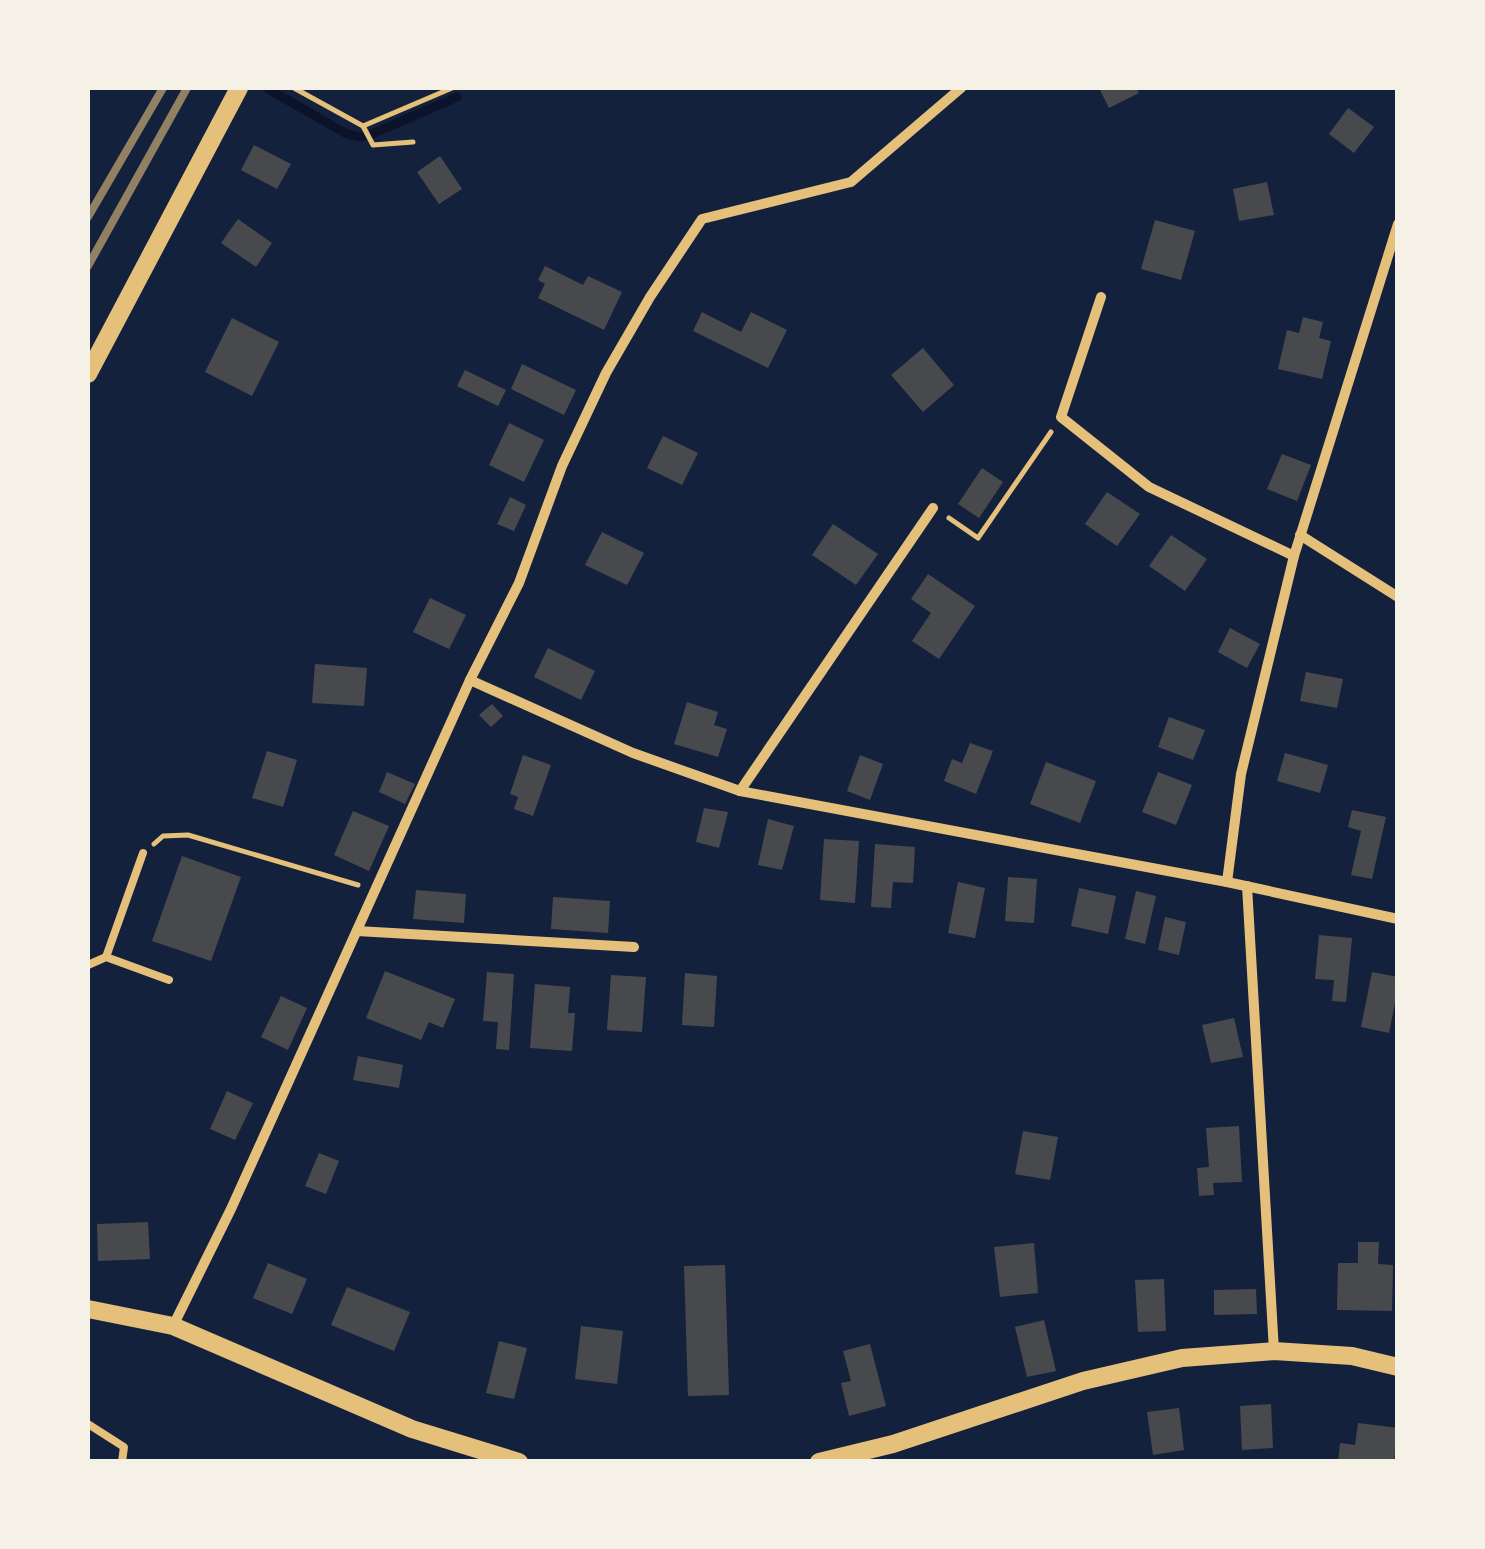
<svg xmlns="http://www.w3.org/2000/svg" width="1485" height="1549" viewBox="0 0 1485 1549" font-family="'DejaVu Sans',sans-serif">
<rect width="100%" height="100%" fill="#14213d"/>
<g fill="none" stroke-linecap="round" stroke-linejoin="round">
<path stroke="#0b132b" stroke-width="9" d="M268 89 347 134 360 137 372 134 457 97"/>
</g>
<g fill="#48494c">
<path d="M1099 88H1136L1139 93 1109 108Z"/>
<path d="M1348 108 1374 127 1354 153 1329 134Z"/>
<path d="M254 145 291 164 277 189 241 170Z"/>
<path d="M440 156 462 189 439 204 417 172Z"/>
<path d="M1267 182 1274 215 1239 221 1233 189Z"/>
<path d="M238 219 272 243 256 267 221 243Z"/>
<path d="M1155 220 1195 231 1181 280 1141 269Z"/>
<path d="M545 266 583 285 588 276 622 292 604 330 538 298 545 284 538 280Z"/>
<path d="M702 312 741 332 751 312 787 330 768 368 693 331Z"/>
<path d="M1303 317 1323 322 1319 338 1331 341 1322 379 1278 369 1287 330 1299 333Z"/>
<path d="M232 318 279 342 252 396 205 372Z"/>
<path d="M923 348 954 385 923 412 891 375Z"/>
<path d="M522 364 576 390 564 415 511 389Z"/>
<path d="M465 370 506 390 498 406 457 386Z"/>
<path d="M509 423 544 440 524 482 489 465Z"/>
<path d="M663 436 698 453 682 485 647 468Z"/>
<path d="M1282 454 1311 465 1297 501 1267 489Z"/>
<path d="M982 468 1003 482 979 518 958 504Z"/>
<path d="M1107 492 1140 514 1117 546 1085 524Z"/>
<path d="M510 497 526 505 514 531 497 524Z"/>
<path d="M833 524 878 554 856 585 812 555Z"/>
<path d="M602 532 644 553 627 585 585 565Z"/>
<path d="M1171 535 1207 559 1185 591 1149 566Z"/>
<path d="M928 574 975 606 939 659 912 641 931 613 911 599Z"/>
<path d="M430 598 466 615 449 649 413 632Z"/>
<path d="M1230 628 1260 644 1247 668 1218 652Z"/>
<path d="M548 648 595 671 581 700 534 677Z"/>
<path d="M315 664 367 668 364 706 312 703Z"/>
<path d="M1306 672 1343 679 1337 708 1300 701Z"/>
<path d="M687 702 718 712 714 725 727 729 718 757 674 744Z"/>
<path d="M492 704 503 716 491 727 479 715Z"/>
<path d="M1169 717 1205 730 1193 760 1158 747Z"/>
<path d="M970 743 993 751 976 794 944 781 952 759 962 763Z"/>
<path d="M267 751 297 760 283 807 252 798Z"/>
<path d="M1285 753 1328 765 1320 793 1277 781Z"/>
<path d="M523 755 551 765 533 816 514 809 518 797 510 794Z"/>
<path d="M860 755 883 764 870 800 847 791Z"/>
<path d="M1046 762 1096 781 1080 823 1030 804Z"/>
<path d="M387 772 415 784 405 804 379 792Z"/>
<path d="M1158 772 1192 785 1176 825 1142 812Z"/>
<path d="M704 808 728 812 719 848 696 842Z"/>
<path d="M1352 810 1386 817 1372 879 1351 875 1361 831 1348 827Z"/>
<path d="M353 811 389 826 369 871 334 855Z"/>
<path d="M768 819 794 826 782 870 758 865Z"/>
<path d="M824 839 859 841 855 903 820 900Z"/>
<path d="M875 844 915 847 913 883 893 882 891 908 871 907Z"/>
<path d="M182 856 241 877 211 961 152 941Z"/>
<path d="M1008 877 1037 879 1034 923 1005 921Z"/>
<path d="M958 882 985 888 975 938 948 933Z"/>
<path d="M1079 888 1116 896 1108 934 1071 926Z"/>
<path d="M416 890 466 894 464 923 413 919Z"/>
<path d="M1136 891 1156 896 1145 944 1125 939Z"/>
<path d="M553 897 610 901 608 933 551 929Z"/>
<path d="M1165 917 1186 922 1179 955 1158 950Z"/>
<path d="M1319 935 1352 938 1346 1002 1332 1001 1334 980 1315 979Z"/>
<path d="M385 971 455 999 443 1028 429 1022 421 1040 366 1018Z"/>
<path d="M487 972 514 974 509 1050 496 1049 498 1022 483 1021Z"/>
<path d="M1372 972 1398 977V988L1389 1033 1361 1027Z"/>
<path d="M685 973 717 976 714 1027 682 1025Z"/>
<path d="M611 975 646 977 642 1032 607 1030Z"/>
<path d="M535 984 570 987 568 1013H575L572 1051 530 1048Z"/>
<path d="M281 996 307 1008 288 1050 261 1037Z"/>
<path d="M1234 1018 1243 1057 1211 1063 1202 1025Z"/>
<path d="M358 1056 403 1065 399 1088 353 1080Z"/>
<path d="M227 1091 253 1103 235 1140 210 1129Z"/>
<path d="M1239 1126 1242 1182 1213 1183 1214 1195 1199 1196 1197 1168 1209 1167 1206 1128Z"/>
<path d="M1023 1131 1058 1137 1050 1180 1015 1174Z"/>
<path d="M319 1153 339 1161 326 1194 305 1186Z"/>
<path d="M148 1222 150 1259 98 1261 97 1224Z"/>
<path d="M1358 1242H1379L1378 1264 1393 1265 1392 1311 1337 1310 1338 1263H1358Z"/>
<path d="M1034 1243 1038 1293 1000 1297 994 1247Z"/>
<path d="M268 1263 307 1279 292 1314 253 1298Z"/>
<path d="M725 1265 729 1395 688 1396 684 1266Z"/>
<path d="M1164 1279 1166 1331 1138 1332 1135 1280Z"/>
<path d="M347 1287 410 1312 394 1351 331 1325Z"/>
<path d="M1256 1289 1257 1314 1214 1315V1290Z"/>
<path d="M1044 1320 1056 1371 1027 1377 1015 1327Z"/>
<path d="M581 1326 623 1331 617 1384 575 1379Z"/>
<path d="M499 1341 527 1348 514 1399 486 1393Z"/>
<path d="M870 1344 886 1406 849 1416 841 1383 851 1381 843 1351Z"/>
<path d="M1271 1404 1273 1448 1242 1450 1240 1406Z"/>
<path d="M1179 1408 1184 1450 1153 1455 1147 1412Z"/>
<path d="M1358 1423 1398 1428 1394 1462H1338L1340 1443 1355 1445Z"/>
</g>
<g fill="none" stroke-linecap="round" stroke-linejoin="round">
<g stroke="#e5c07b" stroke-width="5">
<path d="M294 88 363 126 373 145 413 142"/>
<path d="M363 126 452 88"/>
<path d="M949 518 978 538 1051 432"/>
<path d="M154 844 163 836 188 835 358 885"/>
</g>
<g stroke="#e5c07b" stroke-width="8">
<path d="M106 957 143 853"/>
<path d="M88 965 106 957 169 980"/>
<path d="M88 1424 124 1447 122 1462"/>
</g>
<g stroke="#e5c07b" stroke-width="10">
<path d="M1101 297 1061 417 1149 487 1294 556"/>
<path d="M1300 535 1398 597"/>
<path d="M470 680 633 753 740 791 1227 882 1398 919"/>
<path d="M740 791 933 508"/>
<path d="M1227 882 1241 774 1294 556 1398 224"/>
<path d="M1247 886 1274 1351"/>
<path d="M357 931 634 947"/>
<path d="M173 1326 231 1209 470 680 519 583 562 466 606 373 650 297 702 219 851 182 961 88"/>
</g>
<g stroke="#e5c07b" stroke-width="18">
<path d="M88 374 239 88"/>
<path d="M88 1309 173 1326 412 1429 519 1462"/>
<path d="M819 1462 893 1444 1083 1381 1182 1358 1274 1351 1352 1356 1398 1367"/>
</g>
<g stroke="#918062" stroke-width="8">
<path d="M88 217 163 88"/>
<path d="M88 266 187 88"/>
</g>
</g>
<rect width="1485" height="1549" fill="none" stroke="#f6f1e7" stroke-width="180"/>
</svg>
